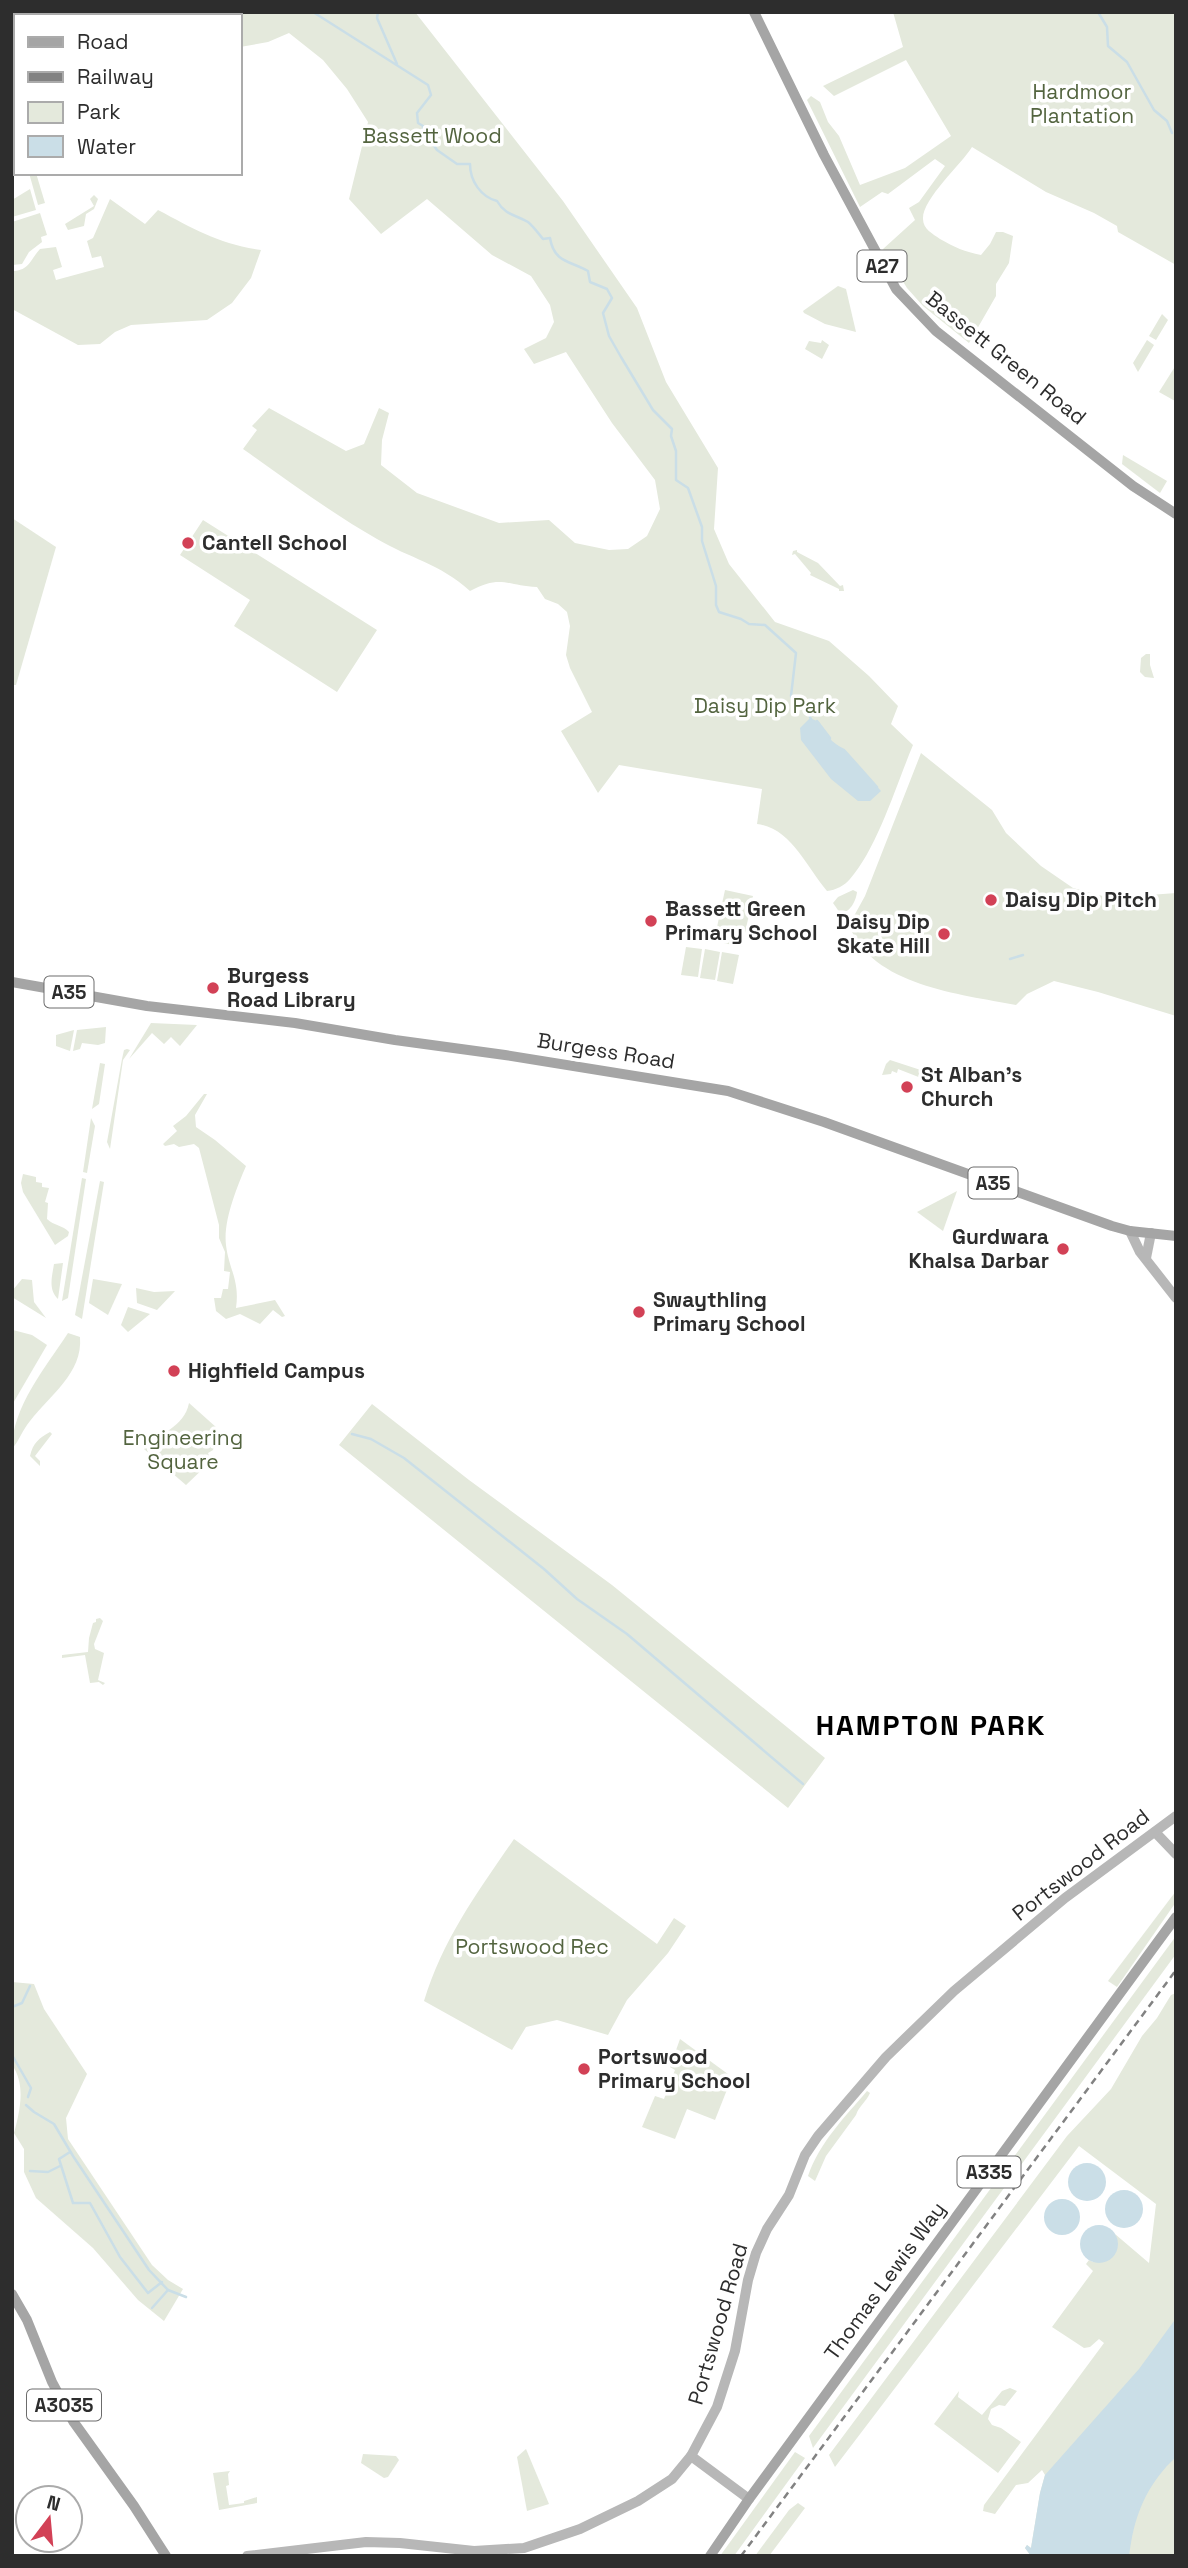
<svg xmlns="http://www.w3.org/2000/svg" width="1188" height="2568" viewBox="0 0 1188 2568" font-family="'Space Grotesk',sans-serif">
<rect width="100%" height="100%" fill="#fff"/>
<g fill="#e4e9dc">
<path d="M196 12H415L563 201 637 308 666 382 718 468 714 529 729 564 775 622 829 641 869 676 898 706 891 724 913 745C897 783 877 849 850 879 844 886 836 890 827 891 807 868 791 828 757 824L762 789 619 765 598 793 561 731 592 712 570 668 566 655 570 626 567 612 558 604 545 599 537 587C507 586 501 574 470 591 439 563 411 559 377 539 330 512 287 480 243 449L257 430 252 426 269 408 346 451 364 444 379 408 389 413 382 440 381 465 417 493 499 523 549 520 575 543 609 550 628 549 647 536 660 509 655 480 612 423 566 352 534 364 524 349 546 338 554 322 550 305 531 276 492 255 427 199 381 234 349 199 368 122 347 89 323 60 289 33 268 42 240 47V16H195Z"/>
<path d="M893 12H1176V265L1118 232 1117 226 1094 213 1046 192 972 147C961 165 922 199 923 219 923 229 933 234 940 239 954 247 965 252 981 255L990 244 996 232H1003L1013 236 1009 263 996 284V296L969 343 923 306 907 288 883 249 915 220 909 208 919 202 945 166 935 159 888 194 882 192 860 207 807 100 811 96 820 102 828 122 839 136 860 185 905 168 951 136 906 60 834 96 823 86 903 47Z"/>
<path d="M29 173H36L45 203 38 205Z"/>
<path d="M30 189 36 210 12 217V200Z"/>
<path d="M94 195 98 199 94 209 86 214 84 226 68 230 65 224 94 206 90 199Z"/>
<path d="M110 199 145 224 158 210C194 229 219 244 261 250L251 278 232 303 207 320 131 325 115 332 100 344 78 345 12 309V271C29 271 30 260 40 249L56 247 62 267 53 270 56 280 104 267 101 256 92 258 87 241 93 238Z"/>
<path d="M40 213 47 235 41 237 42 242 29 252 22 264 12 265V222Z"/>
<path d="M838 286 846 289 856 332 825 324 804 313 803 311Z"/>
<path d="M1162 314 1168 320 1156 340 1149 336Z"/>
<path d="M822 340 829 345 822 359 805 349 809 341 821 343Z"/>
<path d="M1147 340 1154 345 1138 372 1133 363Z"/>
<path d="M1176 365V400L1175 401 1159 392Z"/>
<path d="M1123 455 1167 481 1160 493 1122 464Z"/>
<path d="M12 518 56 547 16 685H12Z"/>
<path d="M203 520 377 630 337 692 234 626 250 600 180 555Z"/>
<path d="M797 550V552L818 563 840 586 843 585 844 591H839V589L810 575 811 573 795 554 792 555 793 551Z"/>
<path d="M1146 654H1150V665L1154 678 1145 677 1140 672 1141 658Z"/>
<path d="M921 753 992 810 1006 833 1041 866 1073 888 1110 898 1176 893V1016L1098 992 1054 981 1027 994 1016 1005C960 994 872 986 849 925L865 896Z"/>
<path d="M725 890 753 896 742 947 714 941Z"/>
<path d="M853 890 857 892C856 901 850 913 840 913L833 903 838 897Z"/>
<path d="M686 947 702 949 698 977 681 975Z"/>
<path d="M705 949 720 952 715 980 700 978Z"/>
<path d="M722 952 739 955 733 984 717 981Z"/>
<path d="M151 1023 197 1025 180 1046 171 1037 164 1044 152 1033 129 1059Z"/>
<path d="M106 1027 105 1043 98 1045 82 1043 80 1049 73 1051 77 1030Z"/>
<path d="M74 1030 70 1051 56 1046V1035Z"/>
<path d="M127 1049 130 1050 123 1060 110 1149 107 1142 122 1059 124 1050Z"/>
<path d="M890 1060 936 1075 934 1083 898 1069 897 1073 892 1071 891 1074 882 1075 886 1064Z"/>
<path d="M100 1063 105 1064 99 1104 92 1109Z"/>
<path d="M204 1094H207L195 1115 196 1127 215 1140 246 1166C237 1187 223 1221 226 1245 229 1270 240 1280 236 1308L275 1300 285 1316 282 1317 273 1310 260 1324 240 1314 226 1319 216 1311 214 1298H221L223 1289H228L230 1272 224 1271 225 1252 219 1238V1225L199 1148 194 1144 179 1147 174 1144 165 1146 163 1144 177 1131 173 1126 186 1116Z"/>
<path d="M91 1118 95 1126 87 1173 83 1172Z"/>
<path d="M23 1174 36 1177V1182L42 1183V1187L49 1188 45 1202 48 1203 47 1219C54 1226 63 1225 69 1232L68 1236 55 1245 23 1192 21 1183Z"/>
<path d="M82 1178 86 1179 68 1298 62 1301Z"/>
<path d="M100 1181 104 1182 82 1319 75 1315Z"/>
<path d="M957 1191 943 1231 917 1212Z"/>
<path d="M63 1263 58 1299C48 1289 52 1277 54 1264Z"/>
<path d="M22 1279 32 1280 34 1302 46 1318 12 1297V1291Z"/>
<path d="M93 1279 122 1284 108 1315 89 1303Z"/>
<path d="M136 1288 154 1292 175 1291 157 1310 137 1303Z"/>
<path d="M128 1307 150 1314 128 1332 121 1325Z"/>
<path d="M13 1330 32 1335 47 1345 12 1405Z"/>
<path d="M68 1333 80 1337C83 1373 50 1395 30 1421 23 1429 19 1441 12 1449 12 1407 46 1367 68 1333Z"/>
<path d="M189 1403 217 1428 215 1435 210 1438 215 1444 213 1450 208 1453 211 1461 186 1485 144 1449C160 1432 184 1428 189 1403Z"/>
<path d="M372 1404 469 1480 612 1585 825 1758 788 1808 339 1445Z"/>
<path d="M50 1432 52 1434 35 1456 40 1461V1466L30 1456C33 1443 39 1438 50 1432Z"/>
<path d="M100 1618 103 1621 94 1644 95 1649 104 1653 98 1680 105 1683 103 1685 99 1682 90 1683 85 1655 62 1658V1655L88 1652 89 1638 93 1623 96 1622V1619Z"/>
<path d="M514 1839 657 1944 674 1918 686 1926 668 1953 627 2000 608 2035 557 2020 526 2027 512 2050 424 2001C443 1939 477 1893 514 1839Z"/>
<path d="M1176 1891V1902L1117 1987 1108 1981Z"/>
<path d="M1176 1936V1954L813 2448 809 2436Z"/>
<path d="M12 1982 34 1984 44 2009 87 2074 66 2118 68 2139 152 2265 168 2280 183 2289 164 2321 138 2300 93 2248 36 2198 24 2172V2149L14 2133C20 2111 26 2084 12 2065Z"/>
<path d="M1176 1993V2556H1031L1025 2548 1027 2545 1031 2548 1040 2493 1045 2475 1042 2470 1028 2483 1016 2485 995 2514 983 2511 984 2505 1104 2343 1099 2339 1090 2347 1084 2348 1052 2327 1093 2271 1086 2264 1089 2260 1093 2262 1117 2240 1115 2234 1149 2263 1156 2204 1079 2146 835 2467 829 2455 1067 2136 1111 2089 1142 2036 1157 2018 1171 1995Z"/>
<path d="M680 2039 732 2077 715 2120 687 2109 675 2139 642 2127 655 2096 664 2099 675 2070 670 2067Z"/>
<path d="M867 2091 870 2093C866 2102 859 2106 856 2115L826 2156 815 2181 808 2176C819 2143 845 2117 867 2091Z"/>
<path d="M1010 2388 1017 2391 1005 2406 999 2405 991 2409 988 2419 992 2425 1001 2428 1021 2442 998 2473 934 2424 959 2391 958 2397 982 2415 1002 2391Z"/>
<path d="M526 2449 549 2504 527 2511 517 2457Z"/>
<path d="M795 2452 805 2458 734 2556H720Z"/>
<path d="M363 2454 396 2456 399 2460 388 2477 384 2478 361 2463Z"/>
<path d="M230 2471 228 2474 229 2485 226 2486 229 2505 244 2503V2501L257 2497V2503L219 2510 213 2473Z"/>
<path d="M798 2503 805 2508 769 2556H755L789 2510Z"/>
</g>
<g fill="#cadee7">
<path d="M810 718 819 722 832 741 844 750 881 791 870 801H858L831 779 801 740 800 728Z"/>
<circle cx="1087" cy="2182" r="19"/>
<circle cx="1124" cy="2209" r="19"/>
<circle cx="1062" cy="2217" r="18"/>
<circle cx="1099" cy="2244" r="19"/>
<path d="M1176 2291V2457C1146 2485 1134 2516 1129 2556H1031L1025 2548 1027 2545 1031 2548 1040 2493 1045 2475 1139 2369 1174 2321Z"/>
</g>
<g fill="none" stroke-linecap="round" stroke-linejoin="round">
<g stroke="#cadee7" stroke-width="2.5">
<path d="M313 12 428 85 431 95 417 113 418 123 423 126V130L437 150 457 164H470C470 181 481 197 497 201 505 215 516 215 528 222 533 226 539 234 543 239L550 238C554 263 571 261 588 271L590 282 607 289 612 298 603 313 609 336 621 357 653 410 672 429 671 436 676 451V480L688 488 702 527V541L716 586V605L719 612 741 619 749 624 765 625 796 653 791 696 796 704 806 709 811 719"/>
<path d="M378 12 377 18 397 64"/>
<path d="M1098 12 1107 27 1108 46 1127 62 1154 110 1167 121 1172 133"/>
<path d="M817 721 830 738"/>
<path d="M836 746 844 750 877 787"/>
<path d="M1010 959 1023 955"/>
<path d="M352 1434 371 1439 404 1458 544 1569 577 1599 627 1634 803 1784"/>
<path d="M12 2007 22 2003 30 1986"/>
<path d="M12 2055 31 2088 28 2097"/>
<path d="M26 2105 34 2112 54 2124 73 2156 149 2270 168 2290 186 2297"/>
<path d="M70 2152 59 2159 73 2203H90L120 2257 148 2293 162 2282"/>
<path d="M30 2171 48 2172 60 2166"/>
<path d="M152 2308 168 2290"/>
</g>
<g stroke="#b7b7b7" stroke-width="10">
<path d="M1130 1231 1140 1252 1176 1298"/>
<path d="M1146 1258 1151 1233"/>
<path d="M1155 1832 1176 1854"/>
<path d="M691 2456 749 2499"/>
<path d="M247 2556 366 2542 400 2543 474 2551 524 2548 580 2529 638 2501 672 2479 691 2456 717 2407 735 2351 748 2280 756 2253 767 2229 789 2195 805 2155 818 2136 886 2057 954 1991 1065 1898 1176 1816"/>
</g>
<g stroke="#a5a5a5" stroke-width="10">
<path d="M754 12 824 155 896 289 936 331 1133 486 1176 514"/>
<path d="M12 982 147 1006 295 1023 395 1040 505 1055 728 1091 824 1122 1112 1226 1130 1231 1176 1236"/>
<path d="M12 2294 27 2320 52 2382 73 2421 134 2506 166 2556"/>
<path d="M710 2556 749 2499 1176 1917"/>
</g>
<path stroke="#828282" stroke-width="2.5" stroke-dasharray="7 5" stroke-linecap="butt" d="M741 2556 1176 1970"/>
</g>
<g fill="#d24156" stroke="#fff" stroke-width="2.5">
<circle cx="188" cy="543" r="7"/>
<circle cx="991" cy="900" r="7"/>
<circle cx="651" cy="921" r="7"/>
<circle cx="944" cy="934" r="7"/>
<circle cx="213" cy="988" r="7"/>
<circle cx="907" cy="1087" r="7"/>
<circle cx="1063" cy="1249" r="7"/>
<circle cx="639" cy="1312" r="7"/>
<circle cx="174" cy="1371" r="7"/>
<circle cx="584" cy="2069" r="7"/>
</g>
<g text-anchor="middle" stroke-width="7" stroke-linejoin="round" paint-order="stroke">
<g fill="#fff" stroke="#6c6c6c" stroke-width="2">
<rect x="857.5" y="250.5" width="49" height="31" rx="5"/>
<rect x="44.5" y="976.5" width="49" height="31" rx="5"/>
<rect x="968.5" y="1167.5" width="49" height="31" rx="5"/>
<rect x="957.5" y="2156.5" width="63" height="31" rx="5"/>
<rect x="27" y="2389.5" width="74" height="31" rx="5"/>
</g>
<g font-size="19" font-weight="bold" fill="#2d2d2d">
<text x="882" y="273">A27</text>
<text x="69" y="999">A35</text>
<text x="993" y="1190">A35</text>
<text x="989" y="2179">A335</text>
<text x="64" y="2412">A3035</text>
</g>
<g font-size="21" fill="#53643f" stroke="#fff">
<text x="1082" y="99">Hardmoor<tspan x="1082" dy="24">Plantation</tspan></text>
<text x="432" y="143">Bassett Wood</text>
<text x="765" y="713">Daisy Dip Park</text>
<text x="183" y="1445">Engineering<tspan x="183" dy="24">Square</tspan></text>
<text x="532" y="1954">Portswood Rec</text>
</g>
<g font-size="21" fill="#2d2d2d" stroke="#fff">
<text transform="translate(1006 358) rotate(39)" y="7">Bassett Green Road</text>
<text transform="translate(606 1051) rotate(9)" y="7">Burgess Road</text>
<text transform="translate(1081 1865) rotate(-38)" y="7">Portswood Road</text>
<text transform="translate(885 2281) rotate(-54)" y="7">Thomas Lewis Way</text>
<text transform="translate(718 2324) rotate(-74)" y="7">Portswood Road</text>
</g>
<g font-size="21" font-weight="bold" fill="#2d2d2d" stroke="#fff" text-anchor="start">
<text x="202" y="550">Cantell School</text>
<text x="1005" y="907">Daisy Dip Pitch</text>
<text x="665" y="916">Bassett Green<tspan x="665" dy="24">Primary School</tspan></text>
<text x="930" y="929" text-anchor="end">Daisy Dip<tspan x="930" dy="24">Skate Hill</tspan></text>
<text x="227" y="983">Burgess<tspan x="227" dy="24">Road Library</tspan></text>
<text x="921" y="1082">St Alban's<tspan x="921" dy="24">Church</tspan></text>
<text x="1049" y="1244" text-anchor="end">Gurdwara<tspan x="1049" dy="24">Khalsa Darbar</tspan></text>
<text x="653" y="1307">Swaythling<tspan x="653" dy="24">Primary School</tspan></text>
<text x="188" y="1378">Highfield Campus</text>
<text x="598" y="2064">Portswood<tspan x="598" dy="24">Primary School</tspan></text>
</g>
<g font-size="28" font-weight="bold" letter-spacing="2" fill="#000" stroke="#fff">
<text x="931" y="1735">HAMPTON PARK</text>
</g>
</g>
<rect width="1188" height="2568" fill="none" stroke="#2d2d2d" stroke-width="28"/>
<rect x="14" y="14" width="228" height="161" fill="#ffffff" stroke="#ababab" stroke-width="2"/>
<rect x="28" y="37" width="35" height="10" fill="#a5a5a5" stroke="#ababab" stroke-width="2"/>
<text x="77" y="49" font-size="21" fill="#2d2d2d">Road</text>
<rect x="28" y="72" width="35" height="10" fill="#828282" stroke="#ababab" stroke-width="2"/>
<text x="77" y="84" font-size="21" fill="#2d2d2d">Railway</text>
<rect x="28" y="102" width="35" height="21" fill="#e4e9dc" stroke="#ababab" stroke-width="2"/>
<text x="77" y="119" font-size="21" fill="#2d2d2d">Park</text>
<rect x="28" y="136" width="35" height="21" fill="#cadee7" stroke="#ababab" stroke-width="2"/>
<text x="77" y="154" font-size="21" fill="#2d2d2d">Water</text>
<g transform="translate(49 2519) rotate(16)"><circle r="33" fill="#ffffff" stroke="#ababab" stroke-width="2"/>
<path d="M0-5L12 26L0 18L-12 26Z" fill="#d24156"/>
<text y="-10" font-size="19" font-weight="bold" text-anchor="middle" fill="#2d2d2d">N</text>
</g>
</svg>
